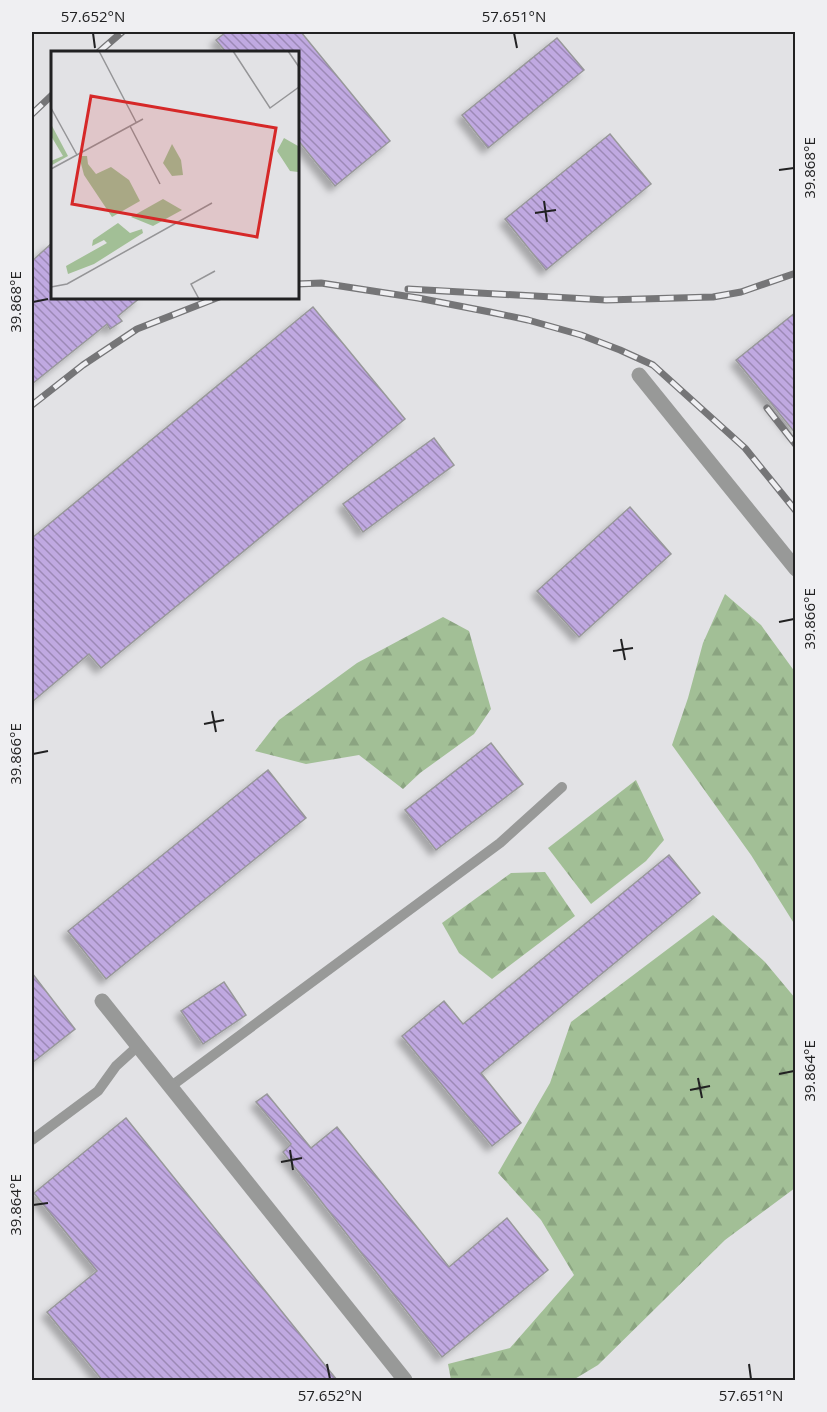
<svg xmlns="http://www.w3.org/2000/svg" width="827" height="1412" viewBox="0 0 827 1412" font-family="'Open Sans',sans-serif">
<defs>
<pattern id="forest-firs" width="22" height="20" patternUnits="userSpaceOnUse" patternTransform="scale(1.5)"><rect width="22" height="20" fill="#a2bf96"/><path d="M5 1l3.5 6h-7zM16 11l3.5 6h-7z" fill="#8ba481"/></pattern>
<pattern id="building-back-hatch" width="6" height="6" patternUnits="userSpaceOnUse" patternTransform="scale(1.5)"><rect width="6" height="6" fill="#c0a9e1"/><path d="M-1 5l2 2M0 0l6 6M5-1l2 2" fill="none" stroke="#9c89b6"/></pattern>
<filter id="shadow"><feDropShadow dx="-5.5" dy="5.5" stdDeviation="3" flood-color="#0004"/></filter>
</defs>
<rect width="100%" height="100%" fill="#e2e2e5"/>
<g fill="url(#forest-firs)">
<path d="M725 594 761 625 795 672V925L751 855 672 745 688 698 703 643Z"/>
<path d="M443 617 469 631 491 709 474 734 420 773 403 789 359 755 306 764 255 751 279 720 357 663Z"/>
<path d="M636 780 664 840 646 861 591 904 548 848Z"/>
<path d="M545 872 575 916 492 979 459 953 442 923 511 873Z"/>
<path d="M713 915 765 962 795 998V1188L725 1240 598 1365 573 1380H451L448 1364 510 1348 574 1275 541 1220 498 1173 550 1083 571 1022Z"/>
</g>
<g fill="url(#building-back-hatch)" stroke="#98989a" stroke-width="1.5" filter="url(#shadow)">
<path d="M226 32H301L390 141 335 186 297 139V52H226L216 40Z"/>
<path d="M557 38 584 70 488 148 462 115Z"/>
<path d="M610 134 651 184 546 270 505 219Z"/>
<path d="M52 243V297H141L118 316 122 321 110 329 107 324 32 384V261Z"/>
<path d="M313 307 405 419 101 668 89 654 32 702V538Z"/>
<path d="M796 312V434L736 360Z"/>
<path d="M434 438 454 465 363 532 343 504Z"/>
<path d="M630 507 671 554 579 637 537 591Z"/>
<path d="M491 743 523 784 436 850 405 810Z"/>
<path d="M268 770 306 818 106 979 68 931Z"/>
<path d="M669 855 700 893 481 1073 521 1123 492 1146 402 1036 444 1001 463 1024Z"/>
<path d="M32 973 75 1029 32 1063Z"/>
<path d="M224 982 246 1015 203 1044 181 1011Z"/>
<path d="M267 1094 311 1148 337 1127 449 1267 507 1218 548 1270 442 1357 283 1152 291 1144 256 1102Z"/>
<path d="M126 1118 337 1380H102L47 1312 97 1271 34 1193Z"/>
</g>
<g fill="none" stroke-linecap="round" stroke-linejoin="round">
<g stroke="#989998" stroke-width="10">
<path d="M170 1087 500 843 562 787"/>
<path d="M32 1140 98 1091 116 1066 138 1046"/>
</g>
<g stroke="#989998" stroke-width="15">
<path d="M639 375 796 569"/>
<path d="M102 1001 405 1380"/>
</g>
<defs>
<g id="rail">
<path d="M99 52 122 32"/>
<path d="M32 114 52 95"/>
<path d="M297 284 321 283 418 298 490 312 528 320 581 335 620 350 653 365 745 448 796 511"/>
<path d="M408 289 606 300 713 297 741 292 796 273"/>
<path d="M32 405 83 365 137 329 219 297"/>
<path d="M767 408 796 445"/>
</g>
</defs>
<use href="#rail" stroke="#757577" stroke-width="7"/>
<use href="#rail" stroke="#efeff2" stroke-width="4.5" stroke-dasharray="14" stroke-linecap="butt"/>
</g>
<path fill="none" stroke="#212122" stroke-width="2" d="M93 33 95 48M514 33 517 48M779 170 794 168M544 201 547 222M535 213 556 210M33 302 48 299M779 622 794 619M621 639 625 660M613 651 633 648M212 711 216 732M204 724 224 720M33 754 48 751M779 1074 794 1071M698 1078 702 1098M690 1090 710 1086M290 1150 293 1170M281 1162 302 1158M33 1205 48 1203M327 1364 330 1379M749 1364 751 1379"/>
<g transform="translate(51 51)">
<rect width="248" height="248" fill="#e2e2e5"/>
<path d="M0 73 17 105 1 114 0 110 12 105 0 85ZM233 87 247 95V121L239 120 226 100ZM121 93 130 109 132 124 121 125 112 112ZM28 105H36L37 113 45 123 60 116 78 129 89 150 61 166 33 124ZM112 148 131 159 102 175 80 166ZM67 172 79 182 91 178 92 182 43 213 17 223 15 215 56 192 53 189 41 195 42 189Z" fill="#a2bf96"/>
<path fill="none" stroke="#959597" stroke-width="1.5" d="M48 0 85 71M182 0 219 57 248 36M237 0 248 16M0 57 26 104M79 75 109 133M0 118 92 68M0 236 16 233 161 152M148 248 140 233 164 220"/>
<path fill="#d62828" fill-opacity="0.15" stroke="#d62828" stroke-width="3" d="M40 45 225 77 206 186 21 153Z"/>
<rect width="248" height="248" fill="none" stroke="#212122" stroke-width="3"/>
</g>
<rect width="827" height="1412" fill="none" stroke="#efeff2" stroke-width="66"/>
<rect x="33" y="33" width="761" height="1346" fill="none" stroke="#212122" stroke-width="2"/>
<g font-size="15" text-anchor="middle" fill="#212122">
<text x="93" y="22">57.652°N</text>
<text x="514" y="22">57.651°N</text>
<text transform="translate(810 168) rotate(-90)" y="5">39.868°E</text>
<text transform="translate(16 302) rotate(-90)" y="5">39.868°E</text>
<text transform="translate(810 619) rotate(-90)" y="5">39.866°E</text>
<text transform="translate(16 754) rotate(-90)" y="5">39.866°E</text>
<text transform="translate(810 1071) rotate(-90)" y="5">39.864°E</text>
<text transform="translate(16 1205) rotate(-90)" y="5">39.864°E</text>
<text x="330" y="1401">57.652°N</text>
<text x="751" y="1401">57.651°N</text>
</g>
</svg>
